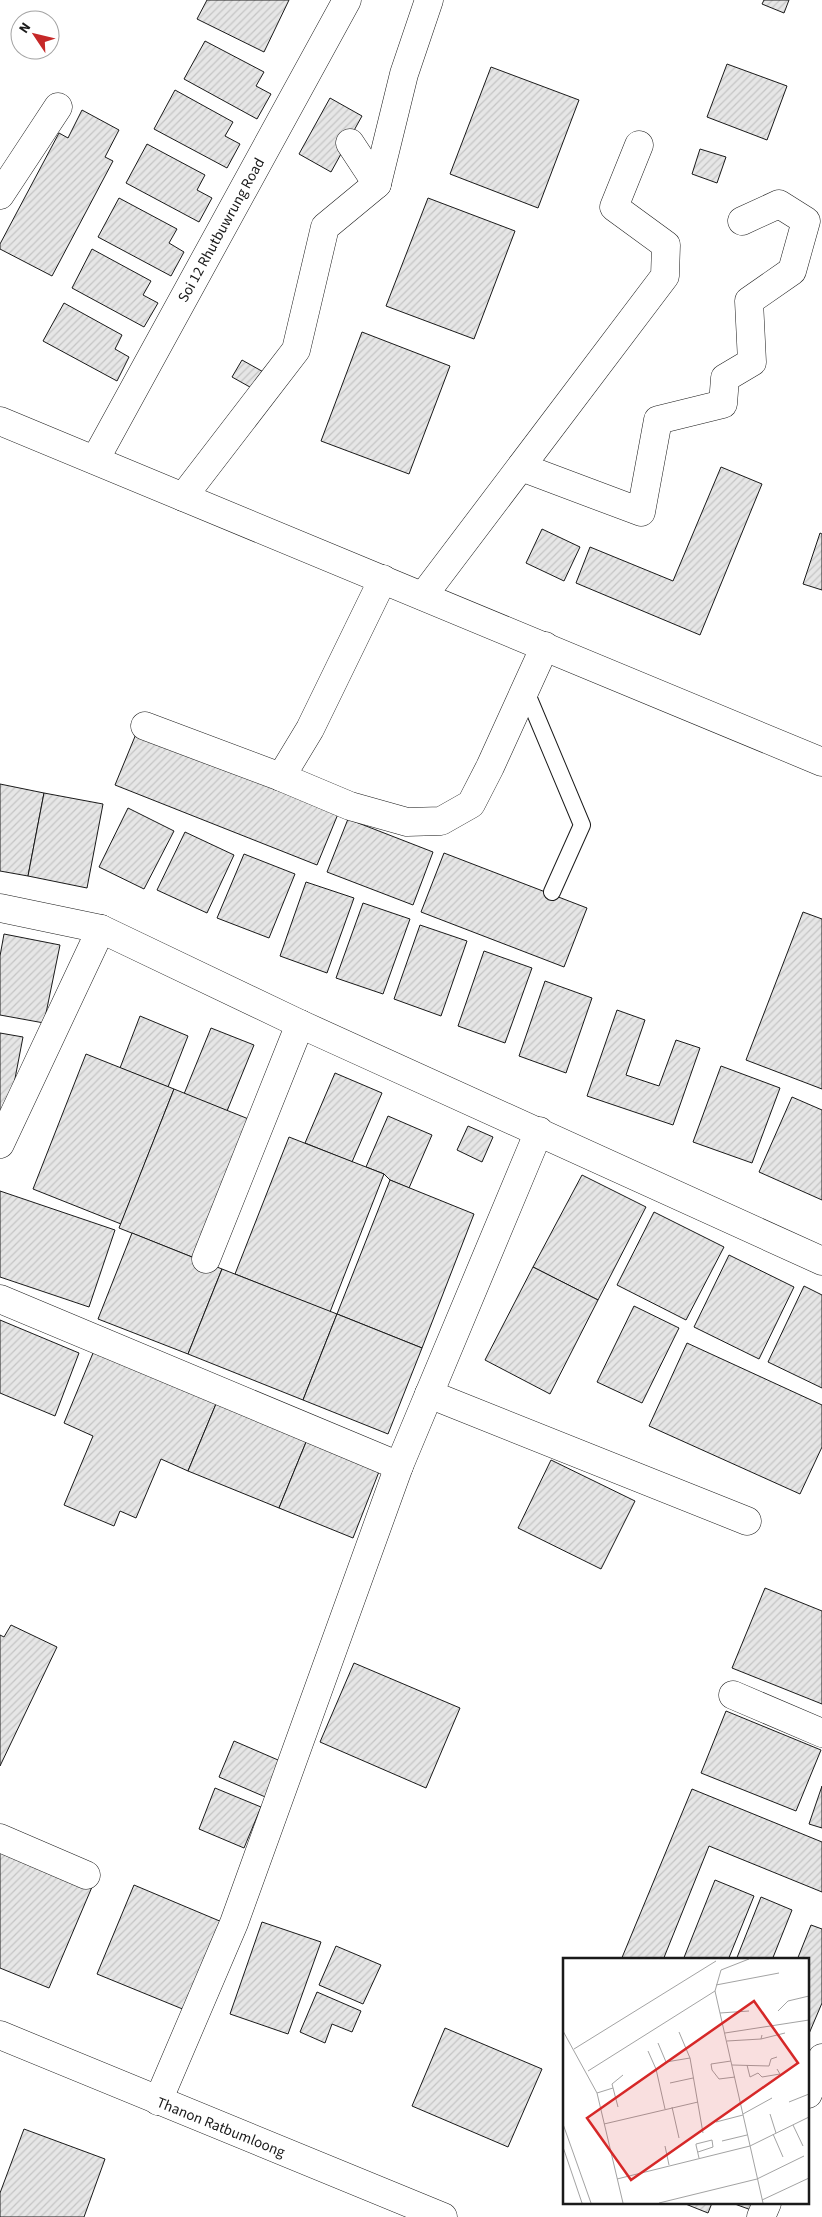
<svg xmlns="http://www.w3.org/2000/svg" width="822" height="2217" viewBox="0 0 822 2217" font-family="'Source Sans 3',sans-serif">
<defs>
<pattern id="building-hatch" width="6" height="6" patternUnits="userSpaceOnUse" patternTransform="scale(1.25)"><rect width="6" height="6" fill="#e6e6e6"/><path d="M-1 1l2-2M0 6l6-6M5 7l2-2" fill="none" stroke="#c5c5c5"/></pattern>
</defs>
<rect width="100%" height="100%" fill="#fff"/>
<g fill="url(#building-hatch)" stroke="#1a1a1a">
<path d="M207 0H289L264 52 197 19Z"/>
<path d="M764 0H789L784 13 762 4Z"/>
<path d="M205 41 264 72 256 86 271 94 257 119 184 79Z"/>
<path d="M727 64 787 86 767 140 707 117Z"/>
<path d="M491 67 579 100 538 208 450 174Z"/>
<path d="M175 90 233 122 225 136 240 144 227 168 154 129Z"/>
<path d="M330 98 362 116 331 172 299 154Z"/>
<path d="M82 110 119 130 105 157 113 161 52 276 0 249V244L59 133 68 138Z"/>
<path d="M147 144 205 175 197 190 212 198 199 222 126 183Z"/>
<path d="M700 149 726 157 717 183 692 174Z"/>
<path d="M119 198 177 229 169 243 184 252 171 276 98 237Z"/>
<path d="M428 198 515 231 474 339 386 306Z"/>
<path d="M92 249 151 281 143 295 158 303 144 327 72 288Z"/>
<path d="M64 303 122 335 115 349 129 357 117 381 43 341Z"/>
<path d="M362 332 450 366 409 474 321 441Z"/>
<path d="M242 360 267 374 257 391 232 377Z"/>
<path d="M721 467 762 484 700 635 576 583 590 547 673 581Z"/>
<path d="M542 529 580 547 564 581 526 563Z"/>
<path d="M820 533 822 534V590L803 584Z"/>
<path d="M136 734 338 814 317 865 115 785Z"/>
<path d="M0 784 44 793 28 876 0 871Z"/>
<path d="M44 793 103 804 87 888 28 876Z"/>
<path d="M128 808 174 831 144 889 99 867Z"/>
<path d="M348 819 433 852 413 905 327 872Z"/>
<path d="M185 832 234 855 207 913 157 890Z"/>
<path d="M444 853 587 908 564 967 421 912Z"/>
<path d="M244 854 295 874 269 938 217 918Z"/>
<path d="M306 882 354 898 327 973 280 956Z"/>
<path d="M363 903 410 919 383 994 336 978Z"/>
<path d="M803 912 822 919V1089L746 1060Z"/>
<path d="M420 925 467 941 441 1016 394 999Z"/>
<path d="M4 934 60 945 44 1023 0 1015V956Z"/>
<path d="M484 951 532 968 505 1043 458 1026Z"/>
<path d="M545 981 592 998 566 1073 519 1056Z"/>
<path d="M617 1010 645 1020 626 1075 659 1086 676 1040 700 1048 673 1125 587 1096Z"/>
<path d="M140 1016 188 1036 168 1087 120 1068Z"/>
<path d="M211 1028 254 1045 227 1111 184 1094Z"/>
<path d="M0 1033 23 1037 8 1115 0 1114Z"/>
<path d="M86 1054 174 1089 121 1224 33 1189Z"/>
<path d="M721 1066 780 1088 752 1163 693 1142Z"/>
<path d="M335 1073 382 1093 352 1162 305 1143Z"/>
<path d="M174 1089 251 1120 197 1259 119 1228Z"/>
<path d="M792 1097 822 1110V1200L759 1172Z"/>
<path d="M388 1116 432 1135 409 1188 390 1180 384 1174 366 1167Z"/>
<path d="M468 1126 493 1137 482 1162 457 1150Z"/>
<path d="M289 1137 384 1174 330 1312 235 1274Z"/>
<path d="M582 1175 646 1207 598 1300 533 1267Z"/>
<path d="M390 1180 474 1214 422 1348 337 1314Z"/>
<path d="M0 1191 115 1230 89 1307 0 1277Z"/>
<path d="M654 1212 724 1247 686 1320 617 1285Z"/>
<path d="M132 1233 222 1269 188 1354 98 1319Z"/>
<path d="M729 1255 794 1287 759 1359 694 1327Z"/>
<path d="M533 1267 598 1300 550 1394 485 1360Z"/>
<path d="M222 1269 337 1314 303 1400 188 1354Z"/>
<path d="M804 1286 822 1295V1388L768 1362Z"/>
<path d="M634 1306 679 1328 642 1403 597 1382Z"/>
<path d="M337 1314 422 1348 388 1434 303 1400Z"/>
<path d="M0 1320 79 1353 55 1416 0 1393Z"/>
<path d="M98 1341 221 1392 188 1471 161 1459 136 1518 120 1511 114 1526 64 1505 93 1436 64 1423Z"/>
<path d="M687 1343 822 1405V1447L800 1494 649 1426Z"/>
<path d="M221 1392 311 1430 279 1508 188 1471Z"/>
<path d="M311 1430 384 1459 353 1538 279 1508Z"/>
<path d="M551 1460 635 1501 601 1569 518 1528Z"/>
<path d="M765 1588 822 1611V1704L732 1668Z"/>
<path d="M11 1625 57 1647 0 1766V1635L4 1637Z"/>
<path d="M354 1663 460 1708 426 1788 320 1742Z"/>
<path d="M726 1711 821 1750 796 1811 701 1773Z"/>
<path d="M234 1741 285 1763 270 1799 219 1777Z"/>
<path d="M822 1786V1828L809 1824Z"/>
<path d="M215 1788 261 1807 244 1848 199 1829Z"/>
<path d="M692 1789 822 1842V1892L709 1846 663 1960H621Z"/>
<path d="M0 1848 92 1887 49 1988 0 1968Z"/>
<path d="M715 1880 754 1896 728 1960H683Z"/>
<path d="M134 1885 222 1922 185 2010 97 1974Z"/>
<path d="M761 1897 792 1910 772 1960H736Z"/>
<path d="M262 1922 321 1942 288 2034 230 2014Z"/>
<path d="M811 1925 822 1929V2003L808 2036V1960H797Z"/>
<path d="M336 1946 381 1965 363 2004 319 1985Z"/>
<path d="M317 1992 361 2011 352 2032 332 2024 325 2043 300 2032Z"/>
<path d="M445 2028 542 2069 508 2147 412 2106Z"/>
<path d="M24 2129 105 2159 84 2217H0V2193Z"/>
<path d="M683 2203H712L708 2213Z"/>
<path d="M732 2203H757L754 2211Z"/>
</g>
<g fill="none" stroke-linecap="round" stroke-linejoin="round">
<defs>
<path id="lane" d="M525 689 582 825 552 892"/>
<g id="street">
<path d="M350 143 377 184 404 74 429 0"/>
<path d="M0 195 58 107"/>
<path d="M0 421 822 762"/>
<path d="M95 460 347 0"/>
<path d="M521 467 641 512 658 420 723 404 725 378 752 362 749 301 792 271 806 221 779 204 742 221"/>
<path d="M183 497 296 350 325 227 377 184"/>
<path d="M383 579 310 729 281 777 350 806 407 822 441 821 471 804 490 767 545 646"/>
<path d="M423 596 665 276 666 245 614 207 639 145"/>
<path d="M145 726 281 777"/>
<path d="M0 908 101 929 300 1024 822 1261"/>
<path d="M0 1144 101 929"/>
<path d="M206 1259 300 1024"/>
<path d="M0 1299 399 1466"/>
<path d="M429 1394 747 1521"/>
<path d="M733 1695 822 1733"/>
<path d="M0 1838 86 1875"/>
<path d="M808 2094 822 2058"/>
<path d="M158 2101 234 1923 399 1466 539 1131"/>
<path d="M761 2217 767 2203"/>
</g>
<path id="secondary" d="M0 2035 443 2217"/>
</defs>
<use href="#lane" stroke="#1a1a1a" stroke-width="18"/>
<use href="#street" stroke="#1a1a1a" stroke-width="29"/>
<use href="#secondary" stroke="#1a1a1a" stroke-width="29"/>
<use href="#lane" stroke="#fff" stroke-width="16"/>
<use href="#street" stroke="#fff" stroke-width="28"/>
<use href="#secondary" stroke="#fff" stroke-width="28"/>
</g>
<g text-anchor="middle" stroke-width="4" stroke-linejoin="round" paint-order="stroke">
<g font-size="15" fill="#1a1a1a" stroke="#fff">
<text transform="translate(221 230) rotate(-61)" y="5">Soi 12 Rhutbuwrung Road</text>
<text transform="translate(221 2127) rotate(22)" y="5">Thanon Ratbumloong</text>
</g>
</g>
<g transform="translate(563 1958)">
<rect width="246" height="246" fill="#fff"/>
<path fill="none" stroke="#a3a3a3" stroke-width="1" d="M186 1 158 12 152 33 200 245M153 27 216 15M215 53 225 43 246 38M157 55 186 53M0 73 34 135 60 245M116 74 127 100 140 175M162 75 246 62M199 77 198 81 222 75M164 83 198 81M95 85 103 104 127 100M11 91 153 3M85 93 93 111 102 151M168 103 148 106 149 112 156 121 172 119M169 107 206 108 208 101 214 99M184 107 187 119 195 115 199 119 217 116 214 111M25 113 152 33M107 125 130 120M34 135 50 130M226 144 246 136M55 149 49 126 60 117M109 149 116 180M180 156 209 140M207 156 213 175M153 164 180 157M0 166 28 245M41 166 135 144M230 167 240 188M210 176 220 199M159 183 184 177M102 188 106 207M0 189 19 245M135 194 150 189 149 182 133 186V187L136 200M54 221 187 188 246 159M199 242 246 220M96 245 194 221 241 198"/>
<path fill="#d62828" fill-opacity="0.15" stroke="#d62828" stroke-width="2.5" d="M191 43 235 105 68 222 24 160Z"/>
<rect width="246" height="246" fill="none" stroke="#1a1a1a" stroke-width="2.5"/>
</g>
<g transform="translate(35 35) rotate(305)"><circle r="24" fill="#ffffff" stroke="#a3a3a3"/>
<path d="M0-4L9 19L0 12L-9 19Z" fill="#c62828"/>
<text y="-8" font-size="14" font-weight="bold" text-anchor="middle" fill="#1a1a1a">N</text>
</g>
</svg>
